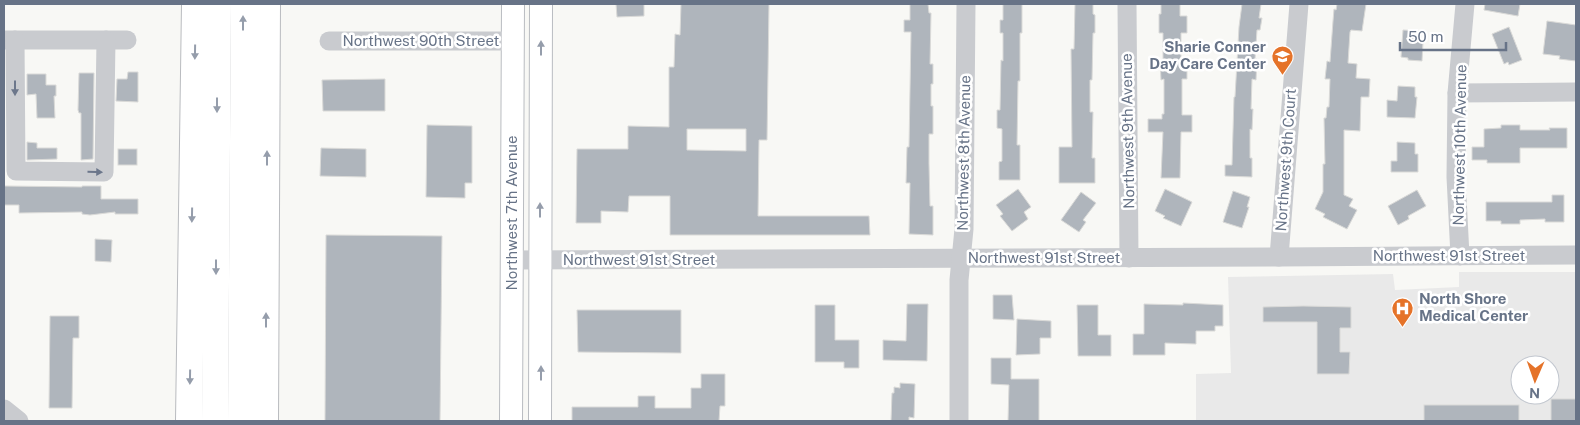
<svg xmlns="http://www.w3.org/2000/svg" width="1580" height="425" viewBox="0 0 1580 425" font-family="'Public Sans',sans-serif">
<rect width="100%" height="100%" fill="#f8f8f5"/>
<path fill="#e9e9e9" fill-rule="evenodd" d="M1459 272H1576V421H1196V374L1231 373 1228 277 1393 274 1395 290 1459 287ZM1520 365H1550V395H1520Z"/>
<g fill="#afb5bc" stroke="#dadad8" fill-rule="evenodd">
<path d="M616 4H644V16L617 17Z"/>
<path d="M681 4H769L767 140H759L758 216H869L870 235H670V196H629L628 212 601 211V223H576L577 149H628V126L669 127V67H674L675 34 680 35ZM687 129H746V151L687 150Z"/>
<path d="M910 4H928L929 13H931L930 64H933V84H931V106H933V134H929V164L930 206H933V235L909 234 910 183H906L907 147H909L911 32H904V20H910Z"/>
<path d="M1003 4H1022V33H1020V81H1018L1017 145H1020V180H999V162L1002 161V129L997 128V110H1000L1001 60 1003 61V33H1000V20H1003Z"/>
<path d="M1075 4H1093V14L1095 15V33H1093L1092 80H1090V112H1093L1092 158H1095V183H1059V147H1072L1071 49H1074Z"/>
<path d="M1161 4H1180V16H1187V33H1181V68H1187V79H1182V115H1192V132H1181L1180 178H1161L1163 132H1148V119H1162V114H1164V79L1161 80 1160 60H1163V33H1159V14H1161Z"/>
<path d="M1242 4H1261L1259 18H1262L1260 30H1257L1255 59H1257L1256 80 1252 79 1251 109H1253L1252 130 1250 129V158H1252V177L1225 176V165H1232L1234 97H1235L1239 27Z"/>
<path d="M1337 4H1366L1362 31 1351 30 1350 32 1348 63 1357 64 1356 78 1370 79 1369 97H1361L1360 131 1344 130V195L1353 199 1349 206 1357 210 1347 229 1323 217 1325 214 1315 209 1323 192V164H1325L1324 118H1326L1327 107H1329L1330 79H1325L1327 61 1330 62 1333 21 1334 9 1336 10Z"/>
<path d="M1485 4H1520L1518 16 1484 10Z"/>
<path d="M1547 21 1576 25V61L1559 59 1560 56 1543 54Z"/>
<path d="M1509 27 1522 60 1509 65 1508 62 1504 64 1492 34Z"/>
<path d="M1403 30 1421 31V42H1423L1422 61 1408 60V58L1401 57Z"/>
<path d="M128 72H138V102L116 101 117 79H127Z"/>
<path d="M79 73H94L93 159 81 160V113H79L78 110Z"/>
<path d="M27 74H46V85H56V96H54L55 118H37L36 94 27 95Z"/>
<path d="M385 79V111H323L322 80Z"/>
<path d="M1398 86 1415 87V97H1417L1415 118 1387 117V100L1397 101Z"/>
<path d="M427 125 472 126V183H465V198L426 197Z"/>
<path d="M1501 125H1520V130H1550L1549 128H1567V148H1520V163H1487V160H1472V147H1484V129L1501 128Z"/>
<path d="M27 142 37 143V148H57V159L27 160Z"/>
<path d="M1397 142 1415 143V154H1418V172H1391V161H1397Z"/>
<path d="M321 148 366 149V177L320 176Z"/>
<rect x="118" y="149" width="19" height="16"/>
<path d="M4 186 82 187V186H101V199H138V214H115V212L90 215 82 214V212L19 213V205H4Z"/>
<path d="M1018 189 1031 207 1024 212 1028 219 1012 231 1000 216 1003 214 996 205Z"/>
<path d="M1165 189 1192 202 1181 226 1163 218 1165 216 1155 211Z"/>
<path d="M1417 190 1426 206 1408 216 1409 219 1398 225 1388 206Z"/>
<path d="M1233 191 1250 197 1247 207H1249L1242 228 1223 222Z"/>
<path d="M1081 192 1096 203 1083 220 1086 222 1079 232 1061 220Z"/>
<path d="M1552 195H1564V222H1545V219L1520 220V224H1501V221H1486V202H1552Z"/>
<path d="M326 235 442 236 440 421H325Z"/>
<path d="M95 239 112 240 111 262 95 261Z"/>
<path d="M993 295H1012L1014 320 993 319Z"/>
<path d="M1183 303 1223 305V326H1215V331H1196V344L1165 343V355H1133V334H1144V304L1183 305Z"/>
<path d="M907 304H928L927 361 883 360V340L906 341Z"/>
<path d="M815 305H835V340H859V368H844V362H815Z"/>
<path d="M1077 305H1098V335H1111V356H1078Z"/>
<path d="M1303 306 1351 307V328H1340V352H1350L1349 374H1317V322H1263V307Z"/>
<path d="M577 310H681V353L578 352Z"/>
<path d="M50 316H79V338H73L72 408H49Z"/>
<path d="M1017 319 1051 321V338H1040V354L1016 355Z"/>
<path d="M991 358H1011V379H1039V421H1008L1009 385 991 384Z"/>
<path d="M701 374H725V406H720L719 421H572V407H638V396H655V408H691V388H701Z"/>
<path d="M900 383 915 384 914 418 909 417V421H891L892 393H894V387L900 388Z"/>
<rect x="1551" y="399" width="25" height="22"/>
<rect x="1424" y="405" width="95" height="16"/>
</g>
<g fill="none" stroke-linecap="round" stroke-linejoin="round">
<defs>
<g id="major">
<path d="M511 421 513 4"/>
<path d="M540 421 541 4"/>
</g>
<g id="highway">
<path d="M189 421 195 4"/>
<path d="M215 421 218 4"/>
<path d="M241 421 244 4"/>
<path d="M265 421 267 4"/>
</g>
</defs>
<use href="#major" stroke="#b9bcc1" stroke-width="24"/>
<use href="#highway" stroke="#b9bbbf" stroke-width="28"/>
<g stroke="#c9cbcf" stroke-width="19">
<path d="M1127 4 1129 258"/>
<path d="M4 40H127"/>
<path d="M15 40 16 171 104 172 106 40"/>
<path d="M329 41H513"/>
<path d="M1457 93 1576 92"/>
<path d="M1460 256 1456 177 1457 93 1465 4"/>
<path d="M1279 257 1299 4"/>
<path d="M511 260 1279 257 1576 255"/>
<path d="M4 409 19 421"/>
<path d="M959 421V280L964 229 966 4"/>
</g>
<use href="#major" stroke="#fff" stroke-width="22"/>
<use href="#highway" stroke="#fff" stroke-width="26"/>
</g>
<defs><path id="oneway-solid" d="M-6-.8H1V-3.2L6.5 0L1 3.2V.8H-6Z" transform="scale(1.25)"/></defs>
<g fill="#959dab">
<use href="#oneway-solid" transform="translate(243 23) rotate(-90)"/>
<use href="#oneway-solid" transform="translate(541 48) rotate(-90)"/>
<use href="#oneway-solid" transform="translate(195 52) rotate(91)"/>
<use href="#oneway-solid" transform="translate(217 105) rotate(90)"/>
<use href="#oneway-solid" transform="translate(267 158) rotate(-90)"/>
<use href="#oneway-solid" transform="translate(540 210) rotate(-90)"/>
<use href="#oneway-solid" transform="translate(192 215) rotate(91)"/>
<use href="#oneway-solid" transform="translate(216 267) rotate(90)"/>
<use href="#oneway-solid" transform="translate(266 320) rotate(-90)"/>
<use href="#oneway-solid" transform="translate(541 373) rotate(-90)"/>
<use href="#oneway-solid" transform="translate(190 377) rotate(91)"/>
</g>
<g fill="#6c778b">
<use href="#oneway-solid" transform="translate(15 88) rotate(90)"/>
<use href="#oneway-solid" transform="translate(95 172) rotate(1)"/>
</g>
<defs>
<symbol id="school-pin" viewBox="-11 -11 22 30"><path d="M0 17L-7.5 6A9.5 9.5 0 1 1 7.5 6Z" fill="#e57329" stroke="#fff"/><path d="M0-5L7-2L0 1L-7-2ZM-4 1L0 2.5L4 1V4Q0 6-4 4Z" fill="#fff"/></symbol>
<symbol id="hospital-pin" viewBox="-11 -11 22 30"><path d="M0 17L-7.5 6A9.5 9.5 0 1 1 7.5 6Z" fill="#e57329" stroke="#fff"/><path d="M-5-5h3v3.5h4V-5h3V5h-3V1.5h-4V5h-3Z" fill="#fff"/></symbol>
</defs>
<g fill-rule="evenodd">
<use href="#school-pin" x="1270" y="44" width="25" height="34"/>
<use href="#hospital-pin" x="1390" y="296" width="25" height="34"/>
</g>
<g text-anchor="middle" stroke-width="5" stroke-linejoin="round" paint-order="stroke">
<g font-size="15" fill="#677387" stroke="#fff">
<text x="421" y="46">Northwest 90th Street</text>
<text transform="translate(1128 131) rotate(-91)" y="5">Northwest 9th Avenue</text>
<text transform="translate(1460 145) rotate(-89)" y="5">Northwest 10th Avenue</text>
<text transform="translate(964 153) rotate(-89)" y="5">Northwest 8th Avenue</text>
<text transform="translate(1286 160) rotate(-86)" y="5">Northwest 9th Court</text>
<text transform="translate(512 213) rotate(-90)" y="5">Northwest 7th Avenue</text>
<text x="1449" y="261">Northwest 91st Street</text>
<text x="1044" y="263">Northwest 91st Street</text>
<text x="639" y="265">Northwest 91st Street</text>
</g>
<g font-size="15" font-weight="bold" fill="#677387" stroke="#fff" text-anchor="end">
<text x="1266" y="52">Sharie Conner<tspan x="1266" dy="17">Day Care Center</tspan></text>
<text x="1419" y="304" text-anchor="start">North Shore<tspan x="1419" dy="17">Medical Center</tspan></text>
</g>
</g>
<rect width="1580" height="425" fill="none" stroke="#677387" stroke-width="10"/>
<g transform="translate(1535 380) rotate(182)"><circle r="24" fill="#ffffff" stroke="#c2c7cf"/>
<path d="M0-4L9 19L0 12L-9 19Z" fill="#e57329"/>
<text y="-8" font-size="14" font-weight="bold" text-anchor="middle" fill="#677387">N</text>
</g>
<path d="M1400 42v8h106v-8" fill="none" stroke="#677387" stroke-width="2.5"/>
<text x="1408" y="42" font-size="15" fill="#677387" stroke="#ffffff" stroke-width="4" paint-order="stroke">50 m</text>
</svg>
